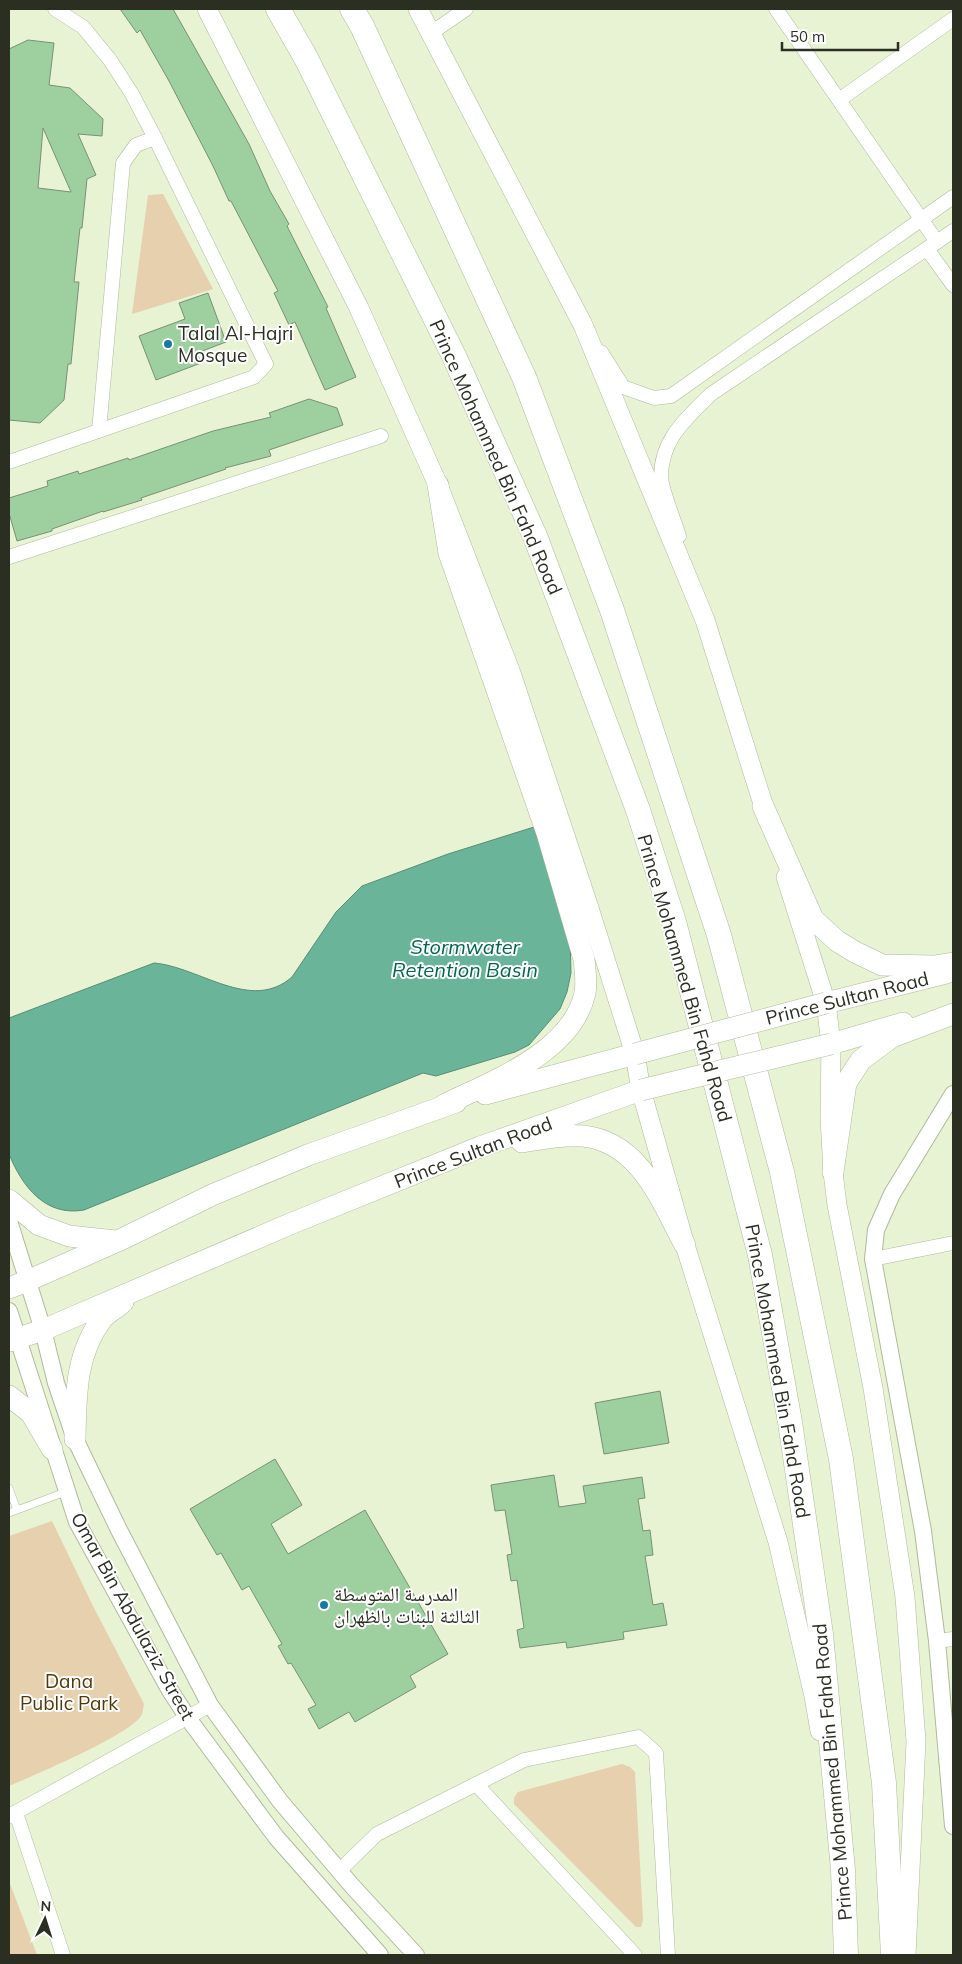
<svg xmlns="http://www.w3.org/2000/svg" width="962" height="1964" viewBox="0 0 962 1964" font-family="Mulish,'Noto Naskh Arabic',sans-serif">
<rect width="100%" height="100%" fill="#e8f3d3"/>
<g fill="#e7d0ae">
<path d="M163 194 213 289 132 314 148 195Z"/>
<path d="M52 1521 93 1606 144 1704C143 1708 143 1713 141 1716 129 1735 33 1776 9 1786V1536Z"/>
<path d="M622 1764 630 1767 635 1772 643 1920 641 1927H636L514 1804V1798L518 1792Z"/>
<path d="M9 1881 37 1955H9Z"/>
</g>
<path fill="#6ab599" stroke="#578d75" d="M534 827 570 936 571 973 567 992 560 1009 529 1045 515 1052 436 1076 423 1073 84 1210C45 1217 22 1186 9 1154V1018L154 963C200 967 251 1013 292 977L336 912 362 886 448 854Z"/>
<g fill="#9ed09f" stroke="#799079" fill-rule="evenodd">
<path d="M120 9H173L249 144 270 191 289 224 287 226 328 307 326 308 356 377 325 390 295 322 289 325 274 293 278 291 231 201H229L213 166 169 81 140 30 137 33Z"/>
<path d="M28 40 54 43 49 85 70 88 103 119 102 136 78 134 96 175 87 179 82 228H80L74 282H79L71 364H68L64 400 40 423 9 420V49ZM43 128 71 192 38 188Z"/>
<path d="M208 293 226 342 197 353 201 363 156 380 139 336 185 319 179 303Z"/>
<path d="M309 399 337 408 343 425 269 450 271 456 225 468 226 469 141 498 142 500 103 512V511L52 529V531L17 541 9 513V498L48 486 47 481 78 471 79 474 128 458 129 460 213 431 271 417 269 413Z"/>
<path d="M660 1391 669 1443 604 1454 595 1403Z"/>
<path d="M275 1459 302 1505 271 1524 288 1554 365 1510 448 1654 410 1676 416 1687 355 1722 349 1712 319 1729 308 1709 316 1705 291 1663 288 1664 278 1646 282 1644 249 1586 242 1590 221 1553 217 1555 190 1509Z"/>
<path d="M554 1475 559 1507 586 1503 583 1486 642 1477 645 1498 638 1499 643 1531 650 1530 653 1555 645 1556 653 1605 663 1603 667 1625 623 1632 624 1639 567 1648 566 1642 520 1648 517 1630 524 1628 517 1580 511 1581 507 1555 512 1554 505 1510 495 1511 491 1485Z"/>
</g>
<g fill="none" stroke-linecap="round" stroke-linejoin="round">
<defs>
<g id="service">
<path d="M9 1488 17 1510"/>
<path d="M9 1513 68 1491"/>
</g>
<g id="minor">
<path d="M776 9 937 242"/>
<path d="M431 33 466 9"/>
<path d="M839 100 953 19"/>
<path d="M927 249 953 285"/>
<path d="M601 352 623 387 654 398 671 396 953 197"/>
<path d="M99 431 123 163 136 145 155 138"/>
<path d="M9 462 254 377 266 364 155 138 132 94 110 60 83 27 55 9"/>
<path d="M679 536C675 523 661 488 661 477 661 439 686 419 711 394L953 231"/>
<path d="M9 557 381 436"/>
<path d="M873 1259 953 1243"/>
<path d="M937 1641 953 1639"/>
<path d="M476 1784 635 1955"/>
<path d="M16 1813 63 1955"/>
<path d="M9 1816 210 1705"/>
<path d="M339 1871 377 1834 524 1760 638 1737 656 1753 668 1955"/>
</g>
<g id="tertiary">
<path d="M953 1094 892 1194 876 1230 873 1259 923 1531 937 1641 953 1826"/>
<path d="M9 1221 43 1330 56 1383 75 1439 119 1530 210 1705 280 1801 353 1887 416 1955"/>
<path d="M9 1311 77 1522 169 1689 190 1721 276 1837 380 1955"/>
</g>
<g id="secondary">
<path d="M207 9 358 306 438 485 511 673 588 905 635 1054 641 1090 685 1245 778 1542 814 1696 820 1731"/>
<path d="M418 9 583 325 705 620 768 820"/>
<path d="M786 877 826 1003 831 1044 830 1118 833 1172 837 1205 873 1388 905 1597 916 1741 906 1955"/>
</g>
<g id="primary">
<path d="M438 485 449 553 547 833 584 959C585 970 587 982 585 993 572 1053 492 1081 444 1105"/>
<path d="M763 806 813 919 837 941 855 952 882 965 934 966 953 963"/>
<path d="M826 1003 946 973"/>
<path d="M831 1044 903 1023"/>
<path d="M485 1094 635 1054"/>
<path d="M522 1142C541 1139 563 1134 583 1136 640 1142 661 1201 685 1245"/>
<path d="M833 1172 846 1083 861 1060 892 1037 953 1014"/>
<path d="M9 1200 39 1225 69 1236 115 1241"/>
<path d="M9 1288 27 1281 118 1241 212 1195 308 1155 456 1102"/>
<path d="M9 1341 43 1330 290 1224 480 1147 641 1090"/>
<path d="M9 1396 31 1413 52 1449"/>
<path d="M75 1439C76 1396 75 1355 102 1319 107 1313 117 1308 123 1302"/>
</g>
<g id="motorway">
<path d="M278 9 306 58 454 356 535 536 638 810 674 922 760 1255 790 1422 821 1634 843 1870 846 1955"/>
<path d="M352 9 362 26 524 377 612 610 719 935 782 1172 841 1459 884 1783 893 1955"/>
</g>
</defs>
<use href="#service" stroke="#afba9b" stroke-width="8"/>
<use href="#minor" stroke="#afba9b" stroke-width="15"/>
<use href="#tertiary" stroke="#afba9b" stroke-width="18"/>
<use href="#secondary" stroke="#afba9b" stroke-width="20"/>
<use href="#primary" stroke="#afba9b" stroke-width="22"/>
<use href="#motorway" stroke="#afba9b" stroke-width="25"/>
<use href="#service" stroke="#fff" stroke-width="7"/>
<use href="#minor" stroke="#fff" stroke-width="14"/>
<use href="#tertiary" stroke="#fff" stroke-width="16"/>
<use href="#secondary" stroke="#fff" stroke-width="19"/>
<use href="#primary" stroke="#fff" stroke-width="21"/>
<use href="#motorway" stroke="#fff" stroke-width="24"/>
<defs>
<g id="primary-bridge">
<path d="M635 1054 826 1003"/>
<path d="M641 1090 831 1044"/>
</g>
</defs>
<use href="#primary-bridge" stroke="#afba9b" stroke-width="22" stroke-linecap="butt"/>
<use href="#primary-bridge" stroke="#fff" stroke-width="21"/>
</g>
<g fill="#1a78a5" stroke="#fff" stroke-width="2">
<circle cx="168" cy="344" r="5"/>
<circle cx="324" cy="1605" r="5"/>
</g>
<g text-anchor="middle" stroke-width="4" stroke-linejoin="round" paint-order="stroke">
<g font-size="19" fill="#2b2f22" stroke="#fff" text-anchor="start">
<text x="178" y="340">Talal Al-Hajri<tspan x="178" dy="22">Mosque</tspan></text>
<text x="334" y="1601">المدرسة المتوسطة<tspan x="334" dy="22">الثالثة للبنات بالظهران</tspan></text>
</g>
<g font-size="19" fill="#2b2f22" stroke="#fff">
<text transform="translate(496 457) rotate(66)" y="7">Prince Mohammed Bin Fahd Road</text>
<text transform="translate(685 978) rotate(74)" y="7">Prince Mohammed Bin Fahd Road</text>
<text transform="translate(847 998) rotate(-14)" y="7">Prince Sultan Road</text>
<text transform="translate(473 1152) rotate(-21)" y="7">Prince Sultan Road</text>
<text transform="translate(778 1371) rotate(80)" y="7">Prince Mohammed Bin Fahd Road</text>
<text transform="translate(133 1616) rotate(61)" y="7">Omar Bin Abdulaziz Street</text>
<text transform="translate(832 1772) rotate(-95)" y="7">Prince Mohammed Bin Fahd Road</text>
</g>
<g font-size="19" fill="#513808" stroke="#fff">
<text x="69" y="1688">Dana<tspan x="69" dy="22">Public Park</tspan></text>
</g>
<g font-size="20" font-style="italic" fill="#00674d" stroke="#fff">
<text x="465" y="954">Stormwater<tspan x="465" dy="23">Retention Basin</tspan></text>
</g>
</g>
<rect width="962" height="1964" fill="none" stroke="#2b2f22" stroke-width="20"/>
<g transform="translate(45 1919) rotate(4)" stroke="#ffffff" stroke-width="4" paint-order="stroke">
<path d="M0-4L9 19L0 12L-9 19Z" fill="#2b2f22"/>
<text y="-8" font-size="14" font-weight="bold" text-anchor="middle" fill="#2b2f22">N</text>
</g>
<path d="M782 42v8h116v-8" fill="none" stroke="#2b2f22" stroke-width="2.5"/>
<text x="790" y="42" font-size="15" fill="#2b2f22" stroke="#ffffff" stroke-width="4" paint-order="stroke">50 m</text>
</svg>
